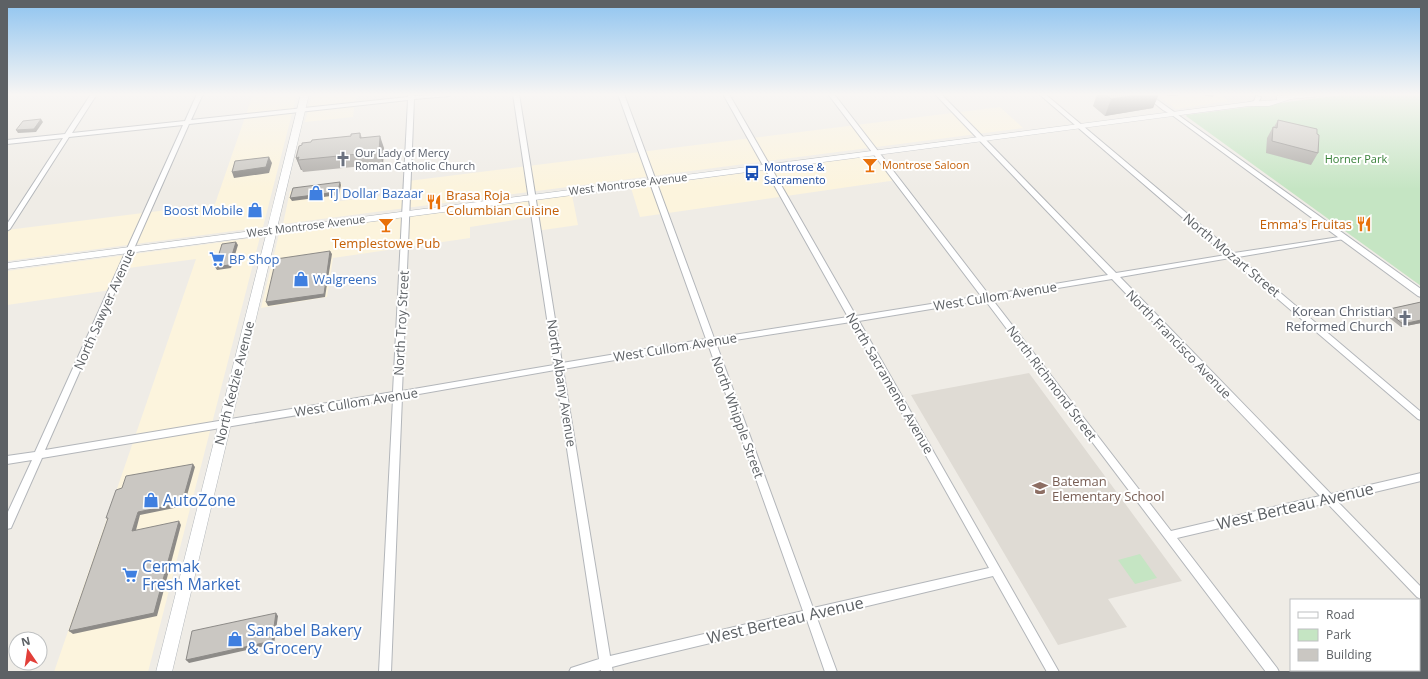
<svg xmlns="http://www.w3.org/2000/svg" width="1428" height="679" viewBox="0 0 1428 679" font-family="'Open Sans',sans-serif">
<rect width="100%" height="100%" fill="#efece6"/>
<g fill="#fcf4dd">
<path d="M253 94H297L263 227 7 261V230L215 204Z"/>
<path d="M312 94H356L353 117 305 122Z"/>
<path d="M1155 94H1218L1228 101 1176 109Z"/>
<path d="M1000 107 1023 128 283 224 290 191 342 184 340 201 407 193 408 181Z"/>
<path d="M877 155 897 180 640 217 631 188Z"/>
<path d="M572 195 578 225 536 231 533 217 470 227V238L333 258 327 297 261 308 279 234Z"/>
<path d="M260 237 148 672H54L196 259 121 269 111 290 7 305V271Z"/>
</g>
<path fill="#dfdbd4" d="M1029 373 1182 581 1108 599 1127 627 1058 645 911 395Z"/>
<g fill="#c5e5c3">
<path d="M1349 94H1421V286L1186 116 1187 115Z"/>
<path d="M1140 554 1157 578 1135 584 1118 560Z"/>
</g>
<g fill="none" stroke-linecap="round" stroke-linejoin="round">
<defs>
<g id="minor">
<path d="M91 94H97L72 133 185 121 197 94H203L191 120 408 97V94H414V96L452 94 449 96 414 99 402 391 554 365 513 94H519L562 363 706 339 618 94H624L714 338 848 317 723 94H729L856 316 981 296 828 94H834L989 295 1108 275 935 94H941L1116 273 1226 255 1039 94H1045L1234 253 1346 236 1347 237 1346 238 1344 239 1238 257 1421 412V420L1418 419 1230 258 1120 277 1331 494 1421 473V481L1337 501 1421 587V599L1417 597 1327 503 1177 538 1277 668 1279 672H1266L985 300 859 321 1059 672H1047L993 576 817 618 837 672H825L807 620 631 662 612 667 613 672H601V670L595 672H569L571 668 599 659 555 370 402 397 391 672H379L393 399 42 458 11 528 7 529V514L32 460 7 464V456L35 452 183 125 69 137 10 229 7 231V224L63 138 7 144V140L65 134ZM408 100 393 392 45 450 189 124ZM1112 279 1320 496 1171 531 992 299ZM851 322 989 568 813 608 716 343ZM708 344 803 611 610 656 563 369Z"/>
<path d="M1143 94H1149L1177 114 1172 115 1163 110Z"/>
<path d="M1256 96 1261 97 1258 103 1247 105V103L1254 101Z"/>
</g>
<path id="tertiary" d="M1174 112 1421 289V297L1418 296 1172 115V113Z"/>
<path id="secondary" d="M301 94H309L277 228 1249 102 1277 100V96H1280L1301 94H1326L1322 96 1291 99 1269 106H1249L276 234 172 672H156L266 235 7 269V263L267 229Z"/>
</defs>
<use href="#minor" stroke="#b3b6ba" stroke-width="2"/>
<use href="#tertiary" stroke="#b3b6ba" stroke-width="2"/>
<use href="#secondary" stroke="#b4b8bc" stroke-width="1"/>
<use href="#minor" fill="#fff" fill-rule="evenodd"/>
<use href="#tertiary" fill="#fff" fill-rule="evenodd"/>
<use href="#secondary" fill="#fff" fill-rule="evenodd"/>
</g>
<g fill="#aeaba7">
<path d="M1097 94H1191L1170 96 1158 94 1153 108 1105 116 1093 106Z"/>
<path d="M1196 94H1215H1214L1213 97Z"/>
<path d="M1278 120 1317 134 1318 153 1311 165 1266 153 1267 138 1273 127H1274Z"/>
<path d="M360 133 362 138 384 148 383 164 303 172 302 170H301L296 158 302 145 351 136Z"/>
<path d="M1421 302V323L1401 327 1383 313 1385 310Z"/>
</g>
<g fill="#8d8b88">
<path d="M1145 94H1159L1153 108 1105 116 1111 99Z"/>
<path d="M1171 94H1191L1170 96Z"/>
<path d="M41 119 43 122 36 132 18 133 16 130Z"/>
<path d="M380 136 384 148 383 164 379 152Z"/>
<path d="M269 157 272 163 269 173 234 178 232 172Z"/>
<path d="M299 157 298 160 302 170H301L296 158Z"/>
<path d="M340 182 341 185 339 195 292 201 290 198Z"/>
<path d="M236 242 238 245 231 268 217 270 215 267Z"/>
<path d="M330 251 332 254 325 297 268 306 266 302Z"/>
<path d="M1421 320V323L1401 327 1403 324Z"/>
<path d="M193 464 195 467 184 506 140 515 135 534 132 531 138 512Z"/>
<path d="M179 521 181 525 157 616 73 634 69 631Z"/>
<path d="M276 613 278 616 274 644 189 663 186 660Z"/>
</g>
<g fill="#cac7c2" stroke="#8d8b88">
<path d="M1104 94H1145L1111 99Z"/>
<path d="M41 119 34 129 16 130 23 121Z"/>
<path d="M1278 120 1317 129V134L1319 135 1318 153 1272 141 1273 127 1277 128Z"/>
<path d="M360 133V138L380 136 379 152 298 160 299 157 296 158 299 146 302 145V143L311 142 312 140 351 136V134Z"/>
<path d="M269 157 266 167 232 172 235 161Z"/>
<path d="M340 182 338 192 290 198 293 188Z"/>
<path d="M236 242 229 265 215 267 222 244Z"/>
<path d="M330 251 324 294 266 302 276 259Z"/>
<path d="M1421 302V320L1403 324 1385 310Z"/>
<path d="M193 464 182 503 138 512 132 531 179 521 154 613 69 631 108 518H106L116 490 122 488 126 476Z"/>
<path d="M276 613 272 641 186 660 192 631Z"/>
</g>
<linearGradient id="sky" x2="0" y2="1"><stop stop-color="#8fc4f0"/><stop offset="0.5" stop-color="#f8f6f4"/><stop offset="1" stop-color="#f8f6f4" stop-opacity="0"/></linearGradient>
<rect width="1428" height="189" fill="url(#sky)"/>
<defs>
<symbol id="church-bare" viewBox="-9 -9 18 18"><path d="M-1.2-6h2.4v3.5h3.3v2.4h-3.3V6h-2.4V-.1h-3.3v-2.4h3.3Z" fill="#6b7280" stroke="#fff" stroke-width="2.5" paint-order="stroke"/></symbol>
<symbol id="bar-bare" viewBox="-9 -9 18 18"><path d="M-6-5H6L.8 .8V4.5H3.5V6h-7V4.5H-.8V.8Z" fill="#e8710a" stroke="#fff" stroke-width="2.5" paint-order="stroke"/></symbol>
<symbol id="bus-bare" viewBox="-9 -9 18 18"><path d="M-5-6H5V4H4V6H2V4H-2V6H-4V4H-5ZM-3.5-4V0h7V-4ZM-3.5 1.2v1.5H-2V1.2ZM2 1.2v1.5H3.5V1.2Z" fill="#1a4fb4" stroke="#fff" stroke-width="2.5" paint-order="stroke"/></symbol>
<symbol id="shop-bare" viewBox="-9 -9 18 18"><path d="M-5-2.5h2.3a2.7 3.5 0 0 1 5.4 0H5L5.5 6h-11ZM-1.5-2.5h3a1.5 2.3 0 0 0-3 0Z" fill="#3f7fe0" stroke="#fff" stroke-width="2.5" paint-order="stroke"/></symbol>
<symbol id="restaurant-bare" viewBox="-9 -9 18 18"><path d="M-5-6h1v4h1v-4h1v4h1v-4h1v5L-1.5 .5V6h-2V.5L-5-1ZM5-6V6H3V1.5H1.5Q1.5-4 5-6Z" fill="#e8710a" stroke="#fff" stroke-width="2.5" paint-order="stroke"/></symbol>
<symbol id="supermarket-bare" viewBox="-9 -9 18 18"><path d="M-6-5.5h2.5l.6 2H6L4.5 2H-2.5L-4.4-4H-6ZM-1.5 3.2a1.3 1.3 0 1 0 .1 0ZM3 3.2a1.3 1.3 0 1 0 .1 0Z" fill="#3f7fe0" stroke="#fff" stroke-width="2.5" paint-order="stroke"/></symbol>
<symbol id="school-bare" viewBox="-9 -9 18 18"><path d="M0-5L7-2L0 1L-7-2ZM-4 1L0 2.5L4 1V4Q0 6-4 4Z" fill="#8d6e63" stroke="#fff" stroke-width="2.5" paint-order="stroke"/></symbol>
</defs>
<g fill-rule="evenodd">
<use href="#church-bare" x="332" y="148" width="22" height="22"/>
<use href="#bar-bare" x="859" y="154" width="22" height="22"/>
<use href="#bus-bare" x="741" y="162" width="22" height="22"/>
<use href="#shop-bare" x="305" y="182" width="22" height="22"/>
<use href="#restaurant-bare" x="423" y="191" width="22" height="22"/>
<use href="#shop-bare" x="244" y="199" width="22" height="22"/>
<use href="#restaurant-bare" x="1353" y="213" width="22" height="22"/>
<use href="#bar-bare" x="375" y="214" width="22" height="22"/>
<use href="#supermarket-bare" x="206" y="248" width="22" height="22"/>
<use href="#shop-bare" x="290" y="268" width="22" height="22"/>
<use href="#church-bare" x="1394" y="307" width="22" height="22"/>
<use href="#school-bare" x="1029" y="477" width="22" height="22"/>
<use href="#shop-bare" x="140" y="489" width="22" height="22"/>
<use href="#supermarket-bare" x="119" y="564" width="22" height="22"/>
<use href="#shop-bare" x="224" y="628" width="22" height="22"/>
</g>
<g text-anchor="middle" stroke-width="4" stroke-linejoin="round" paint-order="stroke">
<g font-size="11" fill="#5b616d" stroke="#fff" text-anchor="start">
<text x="355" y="157">Our Lady of Mercy<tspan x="355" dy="13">Roman Catholic Church</tspan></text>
</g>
<g font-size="11" fill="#388139" stroke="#fff">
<text x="1356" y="163">Horner Park</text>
</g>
<g font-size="11" fill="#c56008" stroke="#fff" text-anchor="start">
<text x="882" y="169">Montrose Saloon</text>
</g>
<g font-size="11" fill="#164399" stroke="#fff" text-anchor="start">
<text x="764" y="171">Montrose &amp;<tspan x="764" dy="13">Sacramento</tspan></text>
</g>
<g font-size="11" fill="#5d6165" stroke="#fff">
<text transform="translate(628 184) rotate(-7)" y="4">West Montrose Avenue</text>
<text transform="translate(306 226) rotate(-7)" y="4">West Montrose Avenue</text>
</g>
<g font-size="13" fill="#366cbe" stroke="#fff" text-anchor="start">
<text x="328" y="198">TJ Dollar Bazaar</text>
<text x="243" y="215" text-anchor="end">Boost Mobile</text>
<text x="229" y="264">BP Shop</text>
<text x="313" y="284">Walgreens</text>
</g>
<g font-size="13" fill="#c56008" stroke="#fff" text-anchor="start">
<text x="446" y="200">Brasa Roja<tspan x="446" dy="15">Columbian Cuisine</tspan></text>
<text x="1352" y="229" text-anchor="end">Emma's Fruitas</text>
<text x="386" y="248" text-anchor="middle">Templestowe Pub</text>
</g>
<g font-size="13" fill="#5d6165" stroke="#fff">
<text transform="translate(1232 255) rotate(40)" y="5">North Mozart Street</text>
<text transform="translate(995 296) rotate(-9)" y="5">West Cullom Avenue</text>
<text transform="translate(104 309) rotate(-66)" y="5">North Sawyer Avenue</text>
<text transform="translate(401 323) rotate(-87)" y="5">North Troy Street</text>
<text transform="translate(1179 344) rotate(46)" y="5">North Francisco Avenue</text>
<text transform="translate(675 347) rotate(-9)" y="5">West Cullom Avenue</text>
<text transform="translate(234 383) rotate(-76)" y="5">North Kedzie Avenue</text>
<text transform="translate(562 383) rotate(81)" y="5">North Albany Avenue</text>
<text transform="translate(890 383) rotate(60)" y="5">North Sacramento Avenue</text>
<text transform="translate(1052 383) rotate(53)" y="5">North Richmond Street</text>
<text transform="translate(356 402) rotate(-9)" y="5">West Cullom Avenue</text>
<text transform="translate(738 417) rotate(70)" y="5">North Whipple Street</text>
</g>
<g font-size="13" fill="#5b616d" stroke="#fff" text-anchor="end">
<text x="1393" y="316">Korean Christian<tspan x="1393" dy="15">Reformed Church</tspan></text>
</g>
<g font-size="13" fill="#785e54" stroke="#fff" text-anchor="start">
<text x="1052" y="486">Bateman<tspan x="1052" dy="15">Elementary School</tspan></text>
</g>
<g font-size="16" fill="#366cbe" stroke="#fff" text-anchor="start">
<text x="163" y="506">AutoZone</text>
<text x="142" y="572">Cermak<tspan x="142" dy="18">Fresh Market</tspan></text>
<text x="247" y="636">Sanabel Bakery<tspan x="247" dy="18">&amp; Grocery</tspan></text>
</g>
<g font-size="16" fill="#5d6165" stroke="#fff">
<text transform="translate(1295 506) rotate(-13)" y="6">West Berteau Avenue</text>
<text transform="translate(785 620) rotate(-13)" y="6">West Berteau Avenue</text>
</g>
</g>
<rect width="1428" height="679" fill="none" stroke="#5d6165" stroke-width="16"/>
<rect x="1290" y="599" width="130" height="72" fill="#ffffff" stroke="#bec0c1"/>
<rect x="1298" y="612" width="20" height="6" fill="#ffffff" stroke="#bec0c1"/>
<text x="1326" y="619" font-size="12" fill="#5d6165">Road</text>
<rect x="1298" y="629" width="20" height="12" fill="#c5e5c3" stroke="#bec0c1"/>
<text x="1326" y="639" font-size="12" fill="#5d6165">Park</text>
<rect x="1298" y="649" width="20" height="12" fill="#cac7c2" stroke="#bec0c1"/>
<text x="1326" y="659" font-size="12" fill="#5d6165">Building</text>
<g transform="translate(28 651) rotate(347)"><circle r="19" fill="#ffffff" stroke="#bec0c1"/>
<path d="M0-3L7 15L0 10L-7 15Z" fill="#e23f39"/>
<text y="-6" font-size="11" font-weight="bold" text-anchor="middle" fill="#5d6165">N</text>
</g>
</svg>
